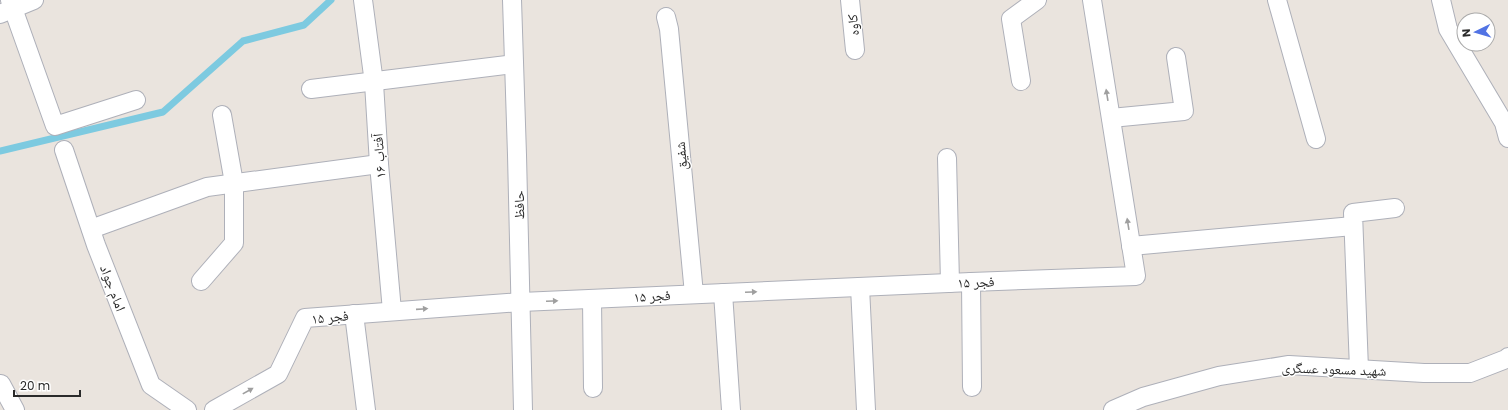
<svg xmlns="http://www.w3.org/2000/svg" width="1508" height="410" viewBox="0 0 1508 410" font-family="Poppins,'Noto Naskh Arabic',sans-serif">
<rect width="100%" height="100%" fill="#eae4de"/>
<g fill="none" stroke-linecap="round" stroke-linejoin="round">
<path stroke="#7dcae0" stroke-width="7" d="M0 151 163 112 243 41 304 25 331 0"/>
<defs>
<g id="street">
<path d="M10 0 55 126 136 100"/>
<path d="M363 0 374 83 379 164 392 311"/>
<path d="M512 0 517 155 523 410"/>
<path d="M850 0 855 50"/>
<path d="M1277 0 1316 139"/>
<path d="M1441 0 1448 29 1504 123 1508 138"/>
<path d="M0 14 34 0"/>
<path d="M666 17 669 29 694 294"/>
<path d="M1021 81 1011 19 1037 0"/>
<path d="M311 89 514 64"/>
<path d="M1111 118 1184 111 1176 57"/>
<path d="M64 150 96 245 151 385 187 410"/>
<path d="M947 158 950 283"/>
<path d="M91 229 207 187 379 164"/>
<path d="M1131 246 1353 226"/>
<path d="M201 281 234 243V183L222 115"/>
<path d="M971 282 972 387"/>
<path d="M860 287 866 410"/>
<path d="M723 293 731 410"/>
<path d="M592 299 593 388"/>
<path d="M354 314 366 410"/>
<path d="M1359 369 1353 213 1395 208"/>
<path d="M1 384 15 410"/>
<path d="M214 410 278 374 305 318 521 302 971 282 1136 276 1092 0"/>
<path d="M1113 410 1143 397 1219 376 1289 365 1424 373H1470L1506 359 1508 357"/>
</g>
</defs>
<use href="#street" stroke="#aeb0b9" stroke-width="20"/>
<use href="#street" stroke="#fff" stroke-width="18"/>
</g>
<defs><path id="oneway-solid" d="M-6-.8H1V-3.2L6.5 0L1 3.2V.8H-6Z"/></defs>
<g fill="#9f9f9f">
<use href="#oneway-solid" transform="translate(1107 95) rotate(-99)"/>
<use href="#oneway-solid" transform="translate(1128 224) rotate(-99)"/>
<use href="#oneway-solid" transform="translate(751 292) rotate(-3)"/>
<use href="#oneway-solid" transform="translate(552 301) rotate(-3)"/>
<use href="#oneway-solid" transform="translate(422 309) rotate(-4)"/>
<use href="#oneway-solid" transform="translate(248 391) rotate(-29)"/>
</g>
<g text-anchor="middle" stroke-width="3" stroke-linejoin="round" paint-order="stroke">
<g font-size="14" fill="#2a2a2a" stroke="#fff">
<text transform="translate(853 25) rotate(-95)" y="5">کاوه</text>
<text transform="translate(379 156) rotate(-94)" y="5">آفتاب ۱۶</text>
<text transform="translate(681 156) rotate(-95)" y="5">شفیق</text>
<text transform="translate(519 205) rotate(-91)" y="5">حافظ</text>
<text transform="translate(976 282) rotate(-2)" y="5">فجر ۱۵</text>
<text transform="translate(113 288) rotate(69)" y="5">امام جواد</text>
<text transform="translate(652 296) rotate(-3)" y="5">فجر ۱۵</text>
<text transform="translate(330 317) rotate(-6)" y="5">فجر ۱۵</text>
<text transform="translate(1334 369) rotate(2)" y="5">شهید مسعود عسگری</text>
</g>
</g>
<g transform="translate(1476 32) rotate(265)"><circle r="19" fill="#ffffff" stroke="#aaaaaa"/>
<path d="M0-3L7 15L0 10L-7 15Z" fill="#5173e4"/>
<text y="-6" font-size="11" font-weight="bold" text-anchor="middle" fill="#2a2a2a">N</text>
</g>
<path d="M14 390v6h66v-6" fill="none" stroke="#2a2a2a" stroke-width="2"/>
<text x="20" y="390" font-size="12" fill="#2a2a2a" stroke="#ffffff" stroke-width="3" paint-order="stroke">20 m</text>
</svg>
